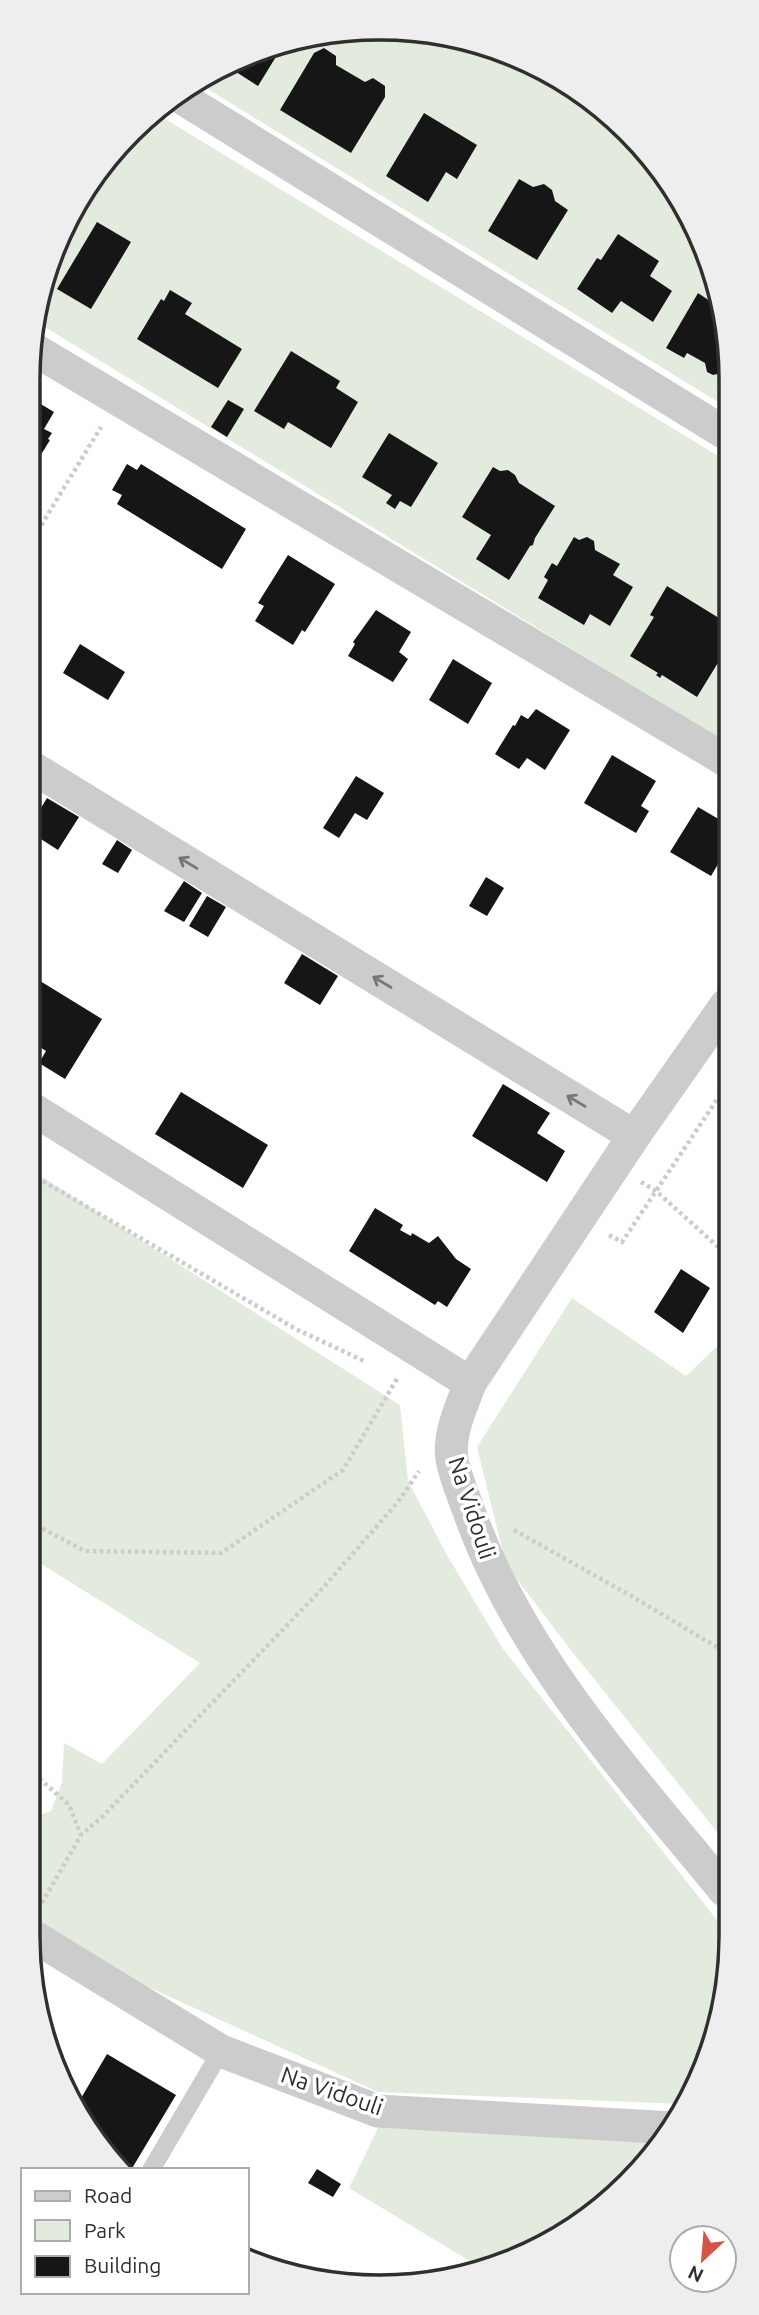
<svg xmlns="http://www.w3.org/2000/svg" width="759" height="2315" viewBox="0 0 759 2315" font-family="Ubuntu,sans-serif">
<rect width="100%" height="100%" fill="#fff"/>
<g fill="#e3ebdf" fill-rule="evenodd">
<path d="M311 35H448L555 75 644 147 695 224 717 297 713 303 698 293 666 348 683 358 687 353 705 363 707 372 713 375 722 373 728 377V408L196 82ZM618 234 659 261 650 276 672 292 653 322 621 301 612 313 577 290 597 258 601 260Z"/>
<path d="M157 114 728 462 727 744 35 321V311L87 184Z"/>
<path d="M31 1170 400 1405 408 1481 447 1555 503 1649 724 1929V2004L683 2104 378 2092 28 1932V1820L51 1811 62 1782 64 1743 102 1764 200 1663 30 1557Z"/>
<path d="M572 1298 686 1376 726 1338 725 1842 570 1649 506 1565 477 1447Z"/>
<path d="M380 2124 660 2142 575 2228 483 2269 349 2188Z"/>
</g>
<g fill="#161616">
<path d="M282 47 258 86 230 68Z"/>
<path d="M324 48 336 56V65L365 82 373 78 385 86V97L351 153 280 110 314 53Z"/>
<path d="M424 113 477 145 457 179 446 172 428 202 386 176Z"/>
<path d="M519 179 533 187 544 184 552 190 555 201 568 210 537 260 488 231Z"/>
<path d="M97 222 131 242 91 309 57 289Z"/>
<path d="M618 234 659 261 650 276 672 291 653 322 621 301 612 313 577 289 597 258 601 260Z"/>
<path d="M170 290 192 303 185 314 242 349 218 388 137 339 161 299 164 301Z"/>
<path d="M698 293 713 303 717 297 728 333V377L722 373 713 375 707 372 705 363 687 353 684 358 666 348Z"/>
<path d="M291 351 340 381 336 388 358 402 331 448 288 422 284 429 254 411Z"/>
<path d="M34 400 54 412 44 429 52 433 48 439 50 440 39 458 34 455Z"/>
<path d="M228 400 244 409 227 437 211 427Z"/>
<path d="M389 433 438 463 411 507 400 501 395 509 386 503 392 495 362 477Z"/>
<path d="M127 464 137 470 141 464 246 529 222 569 117 504 122 495 112 490Z"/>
<path d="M493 467 500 471 508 470 515 475 519 483 555 506 535 538 533 545 530 546 509 580 476 559 491 535 462 517Z"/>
<path d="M574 537 579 540 587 537 594 541 595 550 620 564 613 575 633 587 610 626 590 614 584 625 538 598 548 580 544 577 552 563 557 566Z"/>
<path d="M288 555 335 584 305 632 302 630 293 645 255 621 264 606 258 603Z"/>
<path d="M667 586 727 623V648L697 697 662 675 660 678 656 675 658 673 630 656 654 617 650 615Z"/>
<path d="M376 610 411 632 399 652 408 659 393 682 348 656 355 644 353 642Z"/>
<path d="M80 644 125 672 108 700 63 673Z"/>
<path d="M453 659 492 683 468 724 429 700Z"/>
<path d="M536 709 570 730 545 770 527 758 519 769 495 754 513 725 515 726 521 715 528 719Z"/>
<path d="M612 755 656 781 641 806 649 811 636 833 584 803Z"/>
<path d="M356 776 384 793 367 820 355 813 339 838 323 828Z"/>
<path d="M47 798 79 817 58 850 33 834V821Z"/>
<path d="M698 807 727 824V849L711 876 670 852Z"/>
<path d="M117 840 132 850 118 873 102 864Z"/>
<path d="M486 877 504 888 487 916 469 906Z"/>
<path d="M184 881 202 893 184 922 164 911Z"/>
<path d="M207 896 226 907 208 937 189 926Z"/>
<path d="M302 954 338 976 320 1005 284 983Z"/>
<path d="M32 976 102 1019 65 1079 39 1063 46 1051 32 1042Z"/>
<path d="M503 1084 550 1113 537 1133 565 1151 547 1182 472 1136Z"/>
<path d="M181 1092 268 1145 243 1188 155 1134Z"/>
<path d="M375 1208 403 1225 400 1230 411 1236 412 1233 429 1243 438 1236 456 1259 471 1269 447 1307 438 1301 435 1305 349 1251Z"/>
<path d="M681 1269 710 1288 683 1333 654 1312Z"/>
<path d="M107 2054 176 2095 131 2170H118L115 2168 77 2105Z"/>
<path d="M317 2169 341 2184 333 2197 308 2183Z"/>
</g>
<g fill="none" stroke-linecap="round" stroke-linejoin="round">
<g stroke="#ccc" stroke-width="4.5" stroke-dasharray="3.5 3.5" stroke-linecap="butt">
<path d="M34 537 101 427"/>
<path d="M31 1174 296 1329 366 1362"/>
<path d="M641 1182 656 1191 726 1254"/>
<path d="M609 1235 622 1242 726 1086"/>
<path d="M30 1522 85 1551 221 1553 343 1470 398 1377"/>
<path d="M514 1530 633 1597 725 1652"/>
<path d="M29 1769 69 1805 81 1835"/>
<path d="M42 1903 81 1835 103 1816 322 1589 398 1502 419 1471"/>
</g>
<path stroke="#ccc" stroke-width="18" d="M151 2170 221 2051"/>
<g stroke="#ccc" stroke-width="33">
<path d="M177 95 728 435"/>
<path d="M35 350 727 761"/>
<path d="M33 768 634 1136"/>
<path d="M31 1108 470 1383"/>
<path d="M724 1890C629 1774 521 1657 470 1514 464 1497 455 1477 452 1459 448 1433 462 1406 470 1383L634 1136 726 1005"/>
<path d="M28 1933 221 2051 378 2111 673 2128"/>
</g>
</g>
<defs><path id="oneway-shaft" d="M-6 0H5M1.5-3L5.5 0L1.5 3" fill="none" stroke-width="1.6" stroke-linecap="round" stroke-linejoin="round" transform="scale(1.75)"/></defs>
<g stroke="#767676">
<use href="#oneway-shaft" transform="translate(188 863) rotate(-149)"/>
<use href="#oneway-shaft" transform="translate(382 982) rotate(-149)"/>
<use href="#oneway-shaft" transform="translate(576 1101) rotate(-149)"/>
</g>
<g text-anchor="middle" stroke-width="7" stroke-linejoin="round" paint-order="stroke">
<g font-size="23" fill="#2f2f2f" stroke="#fff">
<text transform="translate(472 1508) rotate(72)" y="8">Na Vidouli</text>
<text transform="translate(332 2091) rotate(19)" y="8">Na Vidouli</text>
</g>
</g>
<path d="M0 0H759V2315H0ZM379 40H380A339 339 0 0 1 719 379V1936A339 339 0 0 1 380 2275H379A339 339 0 0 1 40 1936V379A339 339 0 0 1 379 40Z" fill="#eee" fill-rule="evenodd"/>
<path fill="none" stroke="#2f2f2f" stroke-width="3.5" d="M379 40H380A339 339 0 0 1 719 379V1936A339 339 0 0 1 380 2275H379A339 339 0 0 1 40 1936V379A339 339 0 0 1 379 40Z"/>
<rect x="21" y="2168" width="228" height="126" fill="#ffffff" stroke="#acacac" stroke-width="2"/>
<rect x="35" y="2191" width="35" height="10" fill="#cccccc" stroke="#acacac" stroke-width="2"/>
<text x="84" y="2203" font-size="21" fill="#2f2f2f">Road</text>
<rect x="35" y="2220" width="35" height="21" fill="#e3ebdf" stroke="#acacac" stroke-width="2"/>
<text x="84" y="2238" font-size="21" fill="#2f2f2f">Park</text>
<rect x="35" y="2256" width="35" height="21" fill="#161616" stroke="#acacac" stroke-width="2"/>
<text x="84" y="2273" font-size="21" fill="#2f2f2f">Building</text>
<g transform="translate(703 2259) rotate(206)"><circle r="33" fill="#ffffff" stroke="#acacac" stroke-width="2"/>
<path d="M0-5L12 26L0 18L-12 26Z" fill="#d35545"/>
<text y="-10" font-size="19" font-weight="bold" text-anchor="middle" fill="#2f2f2f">N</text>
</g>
</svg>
